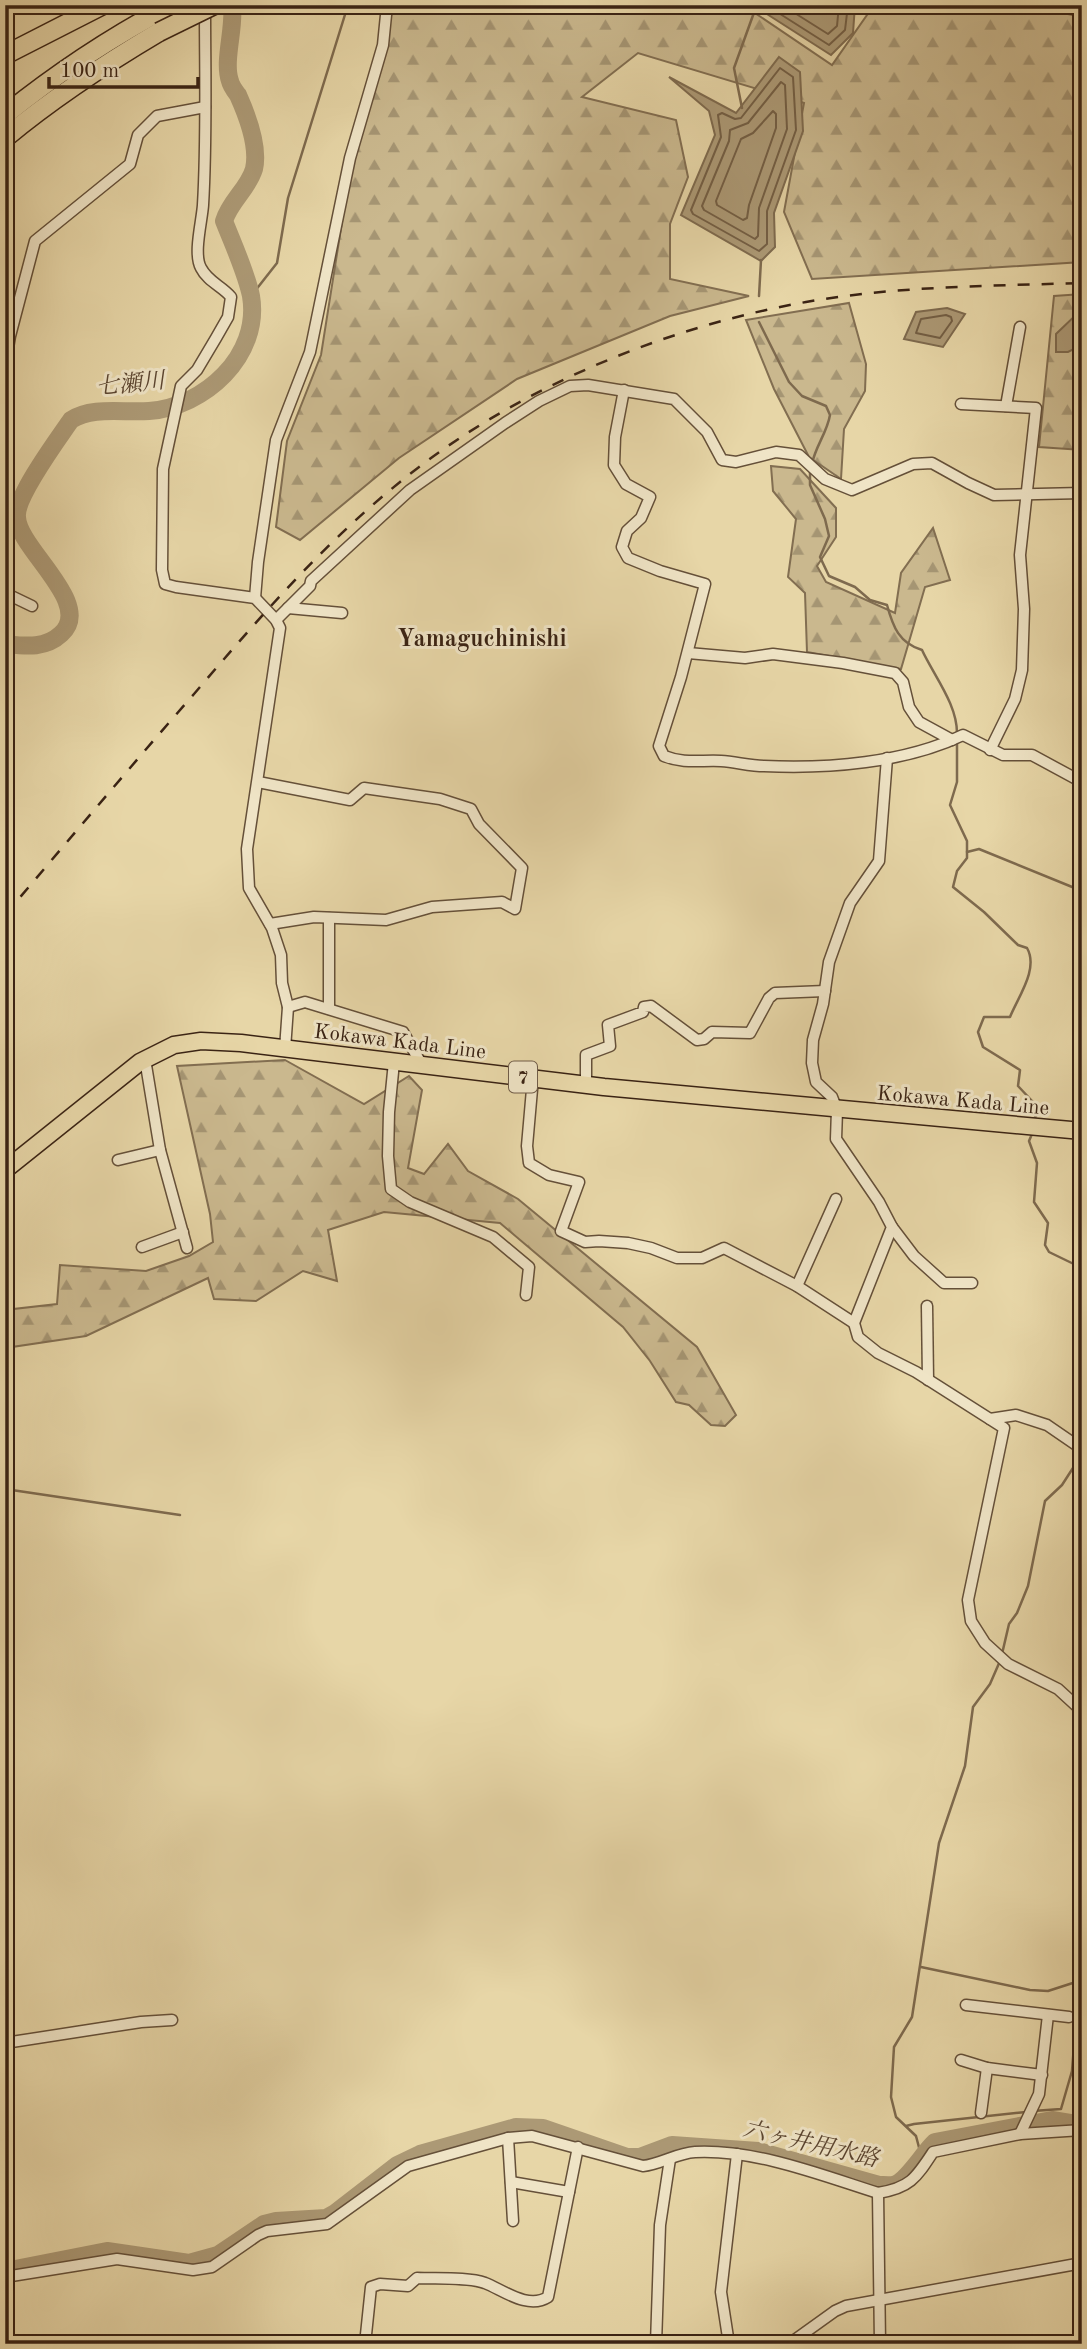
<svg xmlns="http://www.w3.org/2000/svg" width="1087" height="2349" viewBox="0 0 1087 2349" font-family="'Old Standard TT','Noto Serif JP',serif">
<defs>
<pattern id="forest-firs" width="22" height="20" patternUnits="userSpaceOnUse" patternTransform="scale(1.75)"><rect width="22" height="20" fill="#cab88e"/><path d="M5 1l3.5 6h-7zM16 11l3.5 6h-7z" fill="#a59573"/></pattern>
</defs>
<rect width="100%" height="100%" fill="#e7d6a7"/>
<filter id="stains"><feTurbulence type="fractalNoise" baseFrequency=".00286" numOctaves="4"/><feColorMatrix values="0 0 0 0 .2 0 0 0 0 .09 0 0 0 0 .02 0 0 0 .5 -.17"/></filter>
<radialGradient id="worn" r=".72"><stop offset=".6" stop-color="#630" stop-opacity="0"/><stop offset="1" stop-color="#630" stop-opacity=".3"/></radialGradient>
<g fill="url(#forest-firs)" stroke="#826e51" stroke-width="2">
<path d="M394 5H752L749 9 832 65 874 5H1025L1082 17V262L812 279 784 212 804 103 638 53 582 97 676 120 688 177 670 224V279L749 296 670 316 517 379 399 458 300 540 276 527 287 441 321 355 351 165Z"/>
<path d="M1082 294V450L1039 447 1054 296Z"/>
<path d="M849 303 866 364 865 391 844 429 841 479 809 457 774 389 746 320Z"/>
<path d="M771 466 800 469 836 508V537L817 566 826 582 895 613 901 573 933 528 950 580 925 587 901 669 807 652 805 593 788 577 796 519 773 491Z"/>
<path d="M285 1060 364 1104 409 1076 422 1090 408 1168 424 1174 448 1144 468 1171 518 1199 697 1347 736 1415 725 1426 711 1425 689 1405 676 1402 650 1361 623 1327 500 1223 384 1212 328 1230 337 1281 303 1271 256 1301 214 1299 208 1278 86 1336 5 1348V1310L57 1304 60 1265 146 1271 189 1256 213 1242 210 1214 177 1066Z"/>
</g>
<g fill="#ac9975" stroke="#7e6a4e" stroke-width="2">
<path d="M757 5H855L853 33 831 55 756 7Z"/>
<path d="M779 57 800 72 803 131 774 213 775 247 761 261 681 215 715 135 709 111 669 77 736 113Z"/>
<path d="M947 308 965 314 943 347 904 339 916 312Z"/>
<path d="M1082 309V345L1068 352H1056V334Z"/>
</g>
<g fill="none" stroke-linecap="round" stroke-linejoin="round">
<g stroke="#735e44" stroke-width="2">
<path d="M766 5 829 45 845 30 848 5"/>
<path d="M782 5 828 34 837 26 839 5"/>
<path d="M780 68 793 77 796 130 767 211V244L759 251 693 214 691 210 721 137 718 115 722 113 735 119 741 118Z"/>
<path d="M781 82 785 85 787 129 759 208 758 236 755 239 704 210 702 206 729 141 730 130 748 123Z"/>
<path d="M773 111 776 114V128L749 205 747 218 743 220 717 205 716 201 741 139 753 133Z"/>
<path d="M946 315 951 317 952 321 940 338 916 333 921 319Z"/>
</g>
<g stroke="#7e6a4e" stroke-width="2.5">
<path d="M742 108 734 68 756 7"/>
<path d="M251 296 277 263 288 198 348 5"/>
<path d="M759 296 761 260"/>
<path d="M759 322 789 382 802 396 826 406 830 415C827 433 815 447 812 464"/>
<path d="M810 471V485L825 519 829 536 820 557 829 576 855 587 870 600 887 605C893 627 899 643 922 650 934 676 958 705 957 735"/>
<path d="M957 742V782L950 805 967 841V858L957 871 953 887 984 912 1018 945 1027 948C1039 969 1018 997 1010 1017H984L978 1032 983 1047 1020 1070 1018 1086 1033 1102 1038 1113 1034 1119"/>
<path d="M967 852 979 849 1082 891"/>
<path d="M1032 1134 1029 1141 1037 1163 1034 1202 1048 1223 1045 1245 1049 1252 1082 1268"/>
<path d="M5 1489 180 1515"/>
<path d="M1002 1654 1009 1624 1017 1613 1028 1586 1045 1501 1062 1485 1082 1454"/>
<path d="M921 1967 1030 1990 1048 1991 1082 1980"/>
<path d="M1033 2111 1061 2109 1072 2071 1079 1981"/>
<path d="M906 2126 914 2124 1026 2112"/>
<path d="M921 2155 916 2136 896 2117 891 2097 894 2047 912 2017 939 1843 965 1766 973 1707 990 1684 1000 1661"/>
</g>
<g stroke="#ac9975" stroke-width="18">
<path d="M5 644C25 646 45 649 61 634 95 604 18 549 17 517 15 497 58 439 71 420 92 406 124 413 149 411 204 407 261 356 251 296 246 272 233 244 224 221 230 201 248 189 254 169 259 147 247 115 238 95 235 91 231 86 230 81 223 61 235 28 232 5"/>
<path d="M5 2271 107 2251 189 2263 218 2255 264 2224 276 2221 326 2218 335 2213 397 2165 420 2154 516 2127 543 2128 627 2157H640L672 2145 758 2151 879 2185C884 2185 892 2186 896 2184 908 2179 924 2152 935 2142L1052 2120 1082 2125"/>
</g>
<defs>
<g id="street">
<path d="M205 6C205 72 207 138 203 205 202 221 193 254 201 268 208 282 222 286 231 297L228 317 216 338 197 370 181 386 163 469 162 570 165 584 176 587 255 598 276 620 280 628 247 849 249 888 272 928 281 955 282 983 288 1007 285 1049"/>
<path d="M5 355 7 354 10 336 35 241 130 164 138 135 157 116 205 107"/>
<path d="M624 390 615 437 614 465 626 484 650 497 641 518 627 531 622 547 628 558 660 571 705 584 681 677 659 746 664 756C684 764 700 760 721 761 736 762 750 766 764 766 827 769 905 763 963 735L1003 755H1032L1082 782"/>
<path d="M961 404 1036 408 1020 555 1024 609 1022 670 1015 699 990 750"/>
<path d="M1006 406 1020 327"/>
<path d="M5 593 32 606"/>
<path d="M255 598 258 562 276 440 310 352 350 158 383 45 387 5"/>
<path d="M288 608 342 613"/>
<path d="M276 620 310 586 311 581 410 490 505 423 539 401 570 386 588 385 674 399 707 432 722 460 736 462 776 452 799 455 825 479 852 490 913 464 932 463 968 483 994 495 1082 493"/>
<path d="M688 653 745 658 773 654 843 663 895 673 903 682 909 707 919 722 952 740"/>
<path d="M887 758 879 861 850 903 829 962 823 1004 813 1040 812 1063 816 1082 832 1097 837 1110 836 1139 879 1202 892 1227 854 1323 858 1337 878 1353 916 1372 1004 1428 968 1600 971 1621 985 1643 1008 1664 1058 1689 1082 1711"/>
<path d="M258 782 350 800 364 788 440 799 471 809 479 824 522 868 515 909 502 902 432 907 386 920 314 917 270 924"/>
<path d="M288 1007 305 1002 403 1032 422 1065"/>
<path d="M329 1009V918"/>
<path d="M145 1059 160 1150 187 1248"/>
<path d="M394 1062 389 1112 388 1156 391 1189 410 1202 493 1237 529 1267 526 1295"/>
<path d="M533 1078 527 1146 529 1163 549 1175 579 1182 561 1231 585 1242 599 1241 628 1243 651 1248 677 1258H702L724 1248 797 1286 854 1323"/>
<path d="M586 1085V1055L610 1046 608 1025 643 1012 644 1007 651 1006 697 1040 704 1039 712 1032 750 1033 769 998 775 993 825 991"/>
<path d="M118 1160 160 1150"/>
<path d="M892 1227 914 1256 944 1283H972"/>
<path d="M142 1247 183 1232"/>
<path d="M797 1286 836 1199"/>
<path d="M927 1306 928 1380"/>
<path d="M990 1419 1016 1415 1047 1425 1082 1449"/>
<path d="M966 2005 1069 2017"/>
<path d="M5 2043 141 2022 172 2020"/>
<path d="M961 2060 987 2068 1042 2075"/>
<path d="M981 2113 987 2068"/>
<path d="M1020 2134 1039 2094 1048 2015"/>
<path d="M508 2138 513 2221"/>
<path d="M511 2182 569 2192"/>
<path d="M878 2193 880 2344"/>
<path d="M5 2277 117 2259 193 2270 212 2267 258 2235 267 2231 327 2224 408 2166 508 2138 532 2136 643 2166C661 2164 677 2153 695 2152 755 2149 821 2175 878 2193 910 2188 916 2178 933 2152L1020 2134 1082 2130"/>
<path d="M365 2344 371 2287 380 2284 408 2286 417 2278C436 2279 468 2277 485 2283 503 2290 528 2310 548 2297L578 2147"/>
<path d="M656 2344 660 2225 670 2159"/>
<path d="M729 2344 721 2292 737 2154"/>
<path d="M789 2344 835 2311 846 2306 1082 2263"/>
</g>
<path id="primary" d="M5 1170 140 1062 174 1045 201 1041 241 1043 604 1087 1082 1131"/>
<g id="highway">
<path d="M5 55 103 5"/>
<path d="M5 115C57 73 113 36 172 5"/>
<path d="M5 138C53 98 105 64 159 32"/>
</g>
</defs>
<use href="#street" stroke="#655039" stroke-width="13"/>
<use href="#primary" stroke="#3a2314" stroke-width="19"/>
<use href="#highway" stroke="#3a2314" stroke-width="21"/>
<use href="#street" stroke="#efe4c6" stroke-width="10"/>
<use href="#primary" stroke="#e7d6a7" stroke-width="16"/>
<use href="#highway" stroke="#e7d6a7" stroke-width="18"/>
<path stroke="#3a2314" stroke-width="2.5" stroke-dasharray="12 12" stroke-linecap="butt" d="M5 915C68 841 130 767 194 694 258 619 323 544 400 482 512 390 664 327 806 302 896 286 990 286 1082 283"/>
<defs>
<path id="highway-bridge" d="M159 32 214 5"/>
</defs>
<use href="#highway-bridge" stroke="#3a2314" stroke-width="21" stroke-linecap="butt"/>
<use href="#highway-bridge" stroke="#e7d6a7" stroke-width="18"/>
</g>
<g text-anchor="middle" stroke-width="6" stroke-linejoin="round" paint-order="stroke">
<rect fill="#efe4c6" stroke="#705d49" stroke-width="2" x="509" y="1061.5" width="28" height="31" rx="5"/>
<g font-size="19" font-weight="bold" fill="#3a2314">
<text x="523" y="1084">7</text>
</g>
<g font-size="21" fill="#3a2314" stroke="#efe4c6">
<text transform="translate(400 1041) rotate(7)" y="7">Kokawa Kada Line</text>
<text transform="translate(963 1100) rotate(5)" y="7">Kokawa Kada Line</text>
</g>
<g font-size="23" font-style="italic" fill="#5c4631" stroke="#efe4c6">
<text transform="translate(130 383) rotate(-6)" y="8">七瀬川</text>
<text transform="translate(811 2143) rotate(13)" y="8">六ヶ井用水路</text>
</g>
<g font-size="24" font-weight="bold" fill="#3a2314" stroke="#efe4c6">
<text x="482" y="646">Yamaguchinishi</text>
</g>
</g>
<rect width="1087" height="2349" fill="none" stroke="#e7d6a7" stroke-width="28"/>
<rect x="7" y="7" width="1073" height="2335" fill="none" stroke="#3a2314" stroke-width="3.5"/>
<rect x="14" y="14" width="1059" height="2321" fill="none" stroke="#3a2314" stroke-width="2"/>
<path d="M49 77v10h149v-10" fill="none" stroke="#3a2314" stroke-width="3.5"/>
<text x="60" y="77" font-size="21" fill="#3a2314" stroke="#efe4c6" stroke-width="5" paint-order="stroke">100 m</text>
<rect width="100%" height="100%" filter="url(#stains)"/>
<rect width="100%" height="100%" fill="url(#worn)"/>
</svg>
